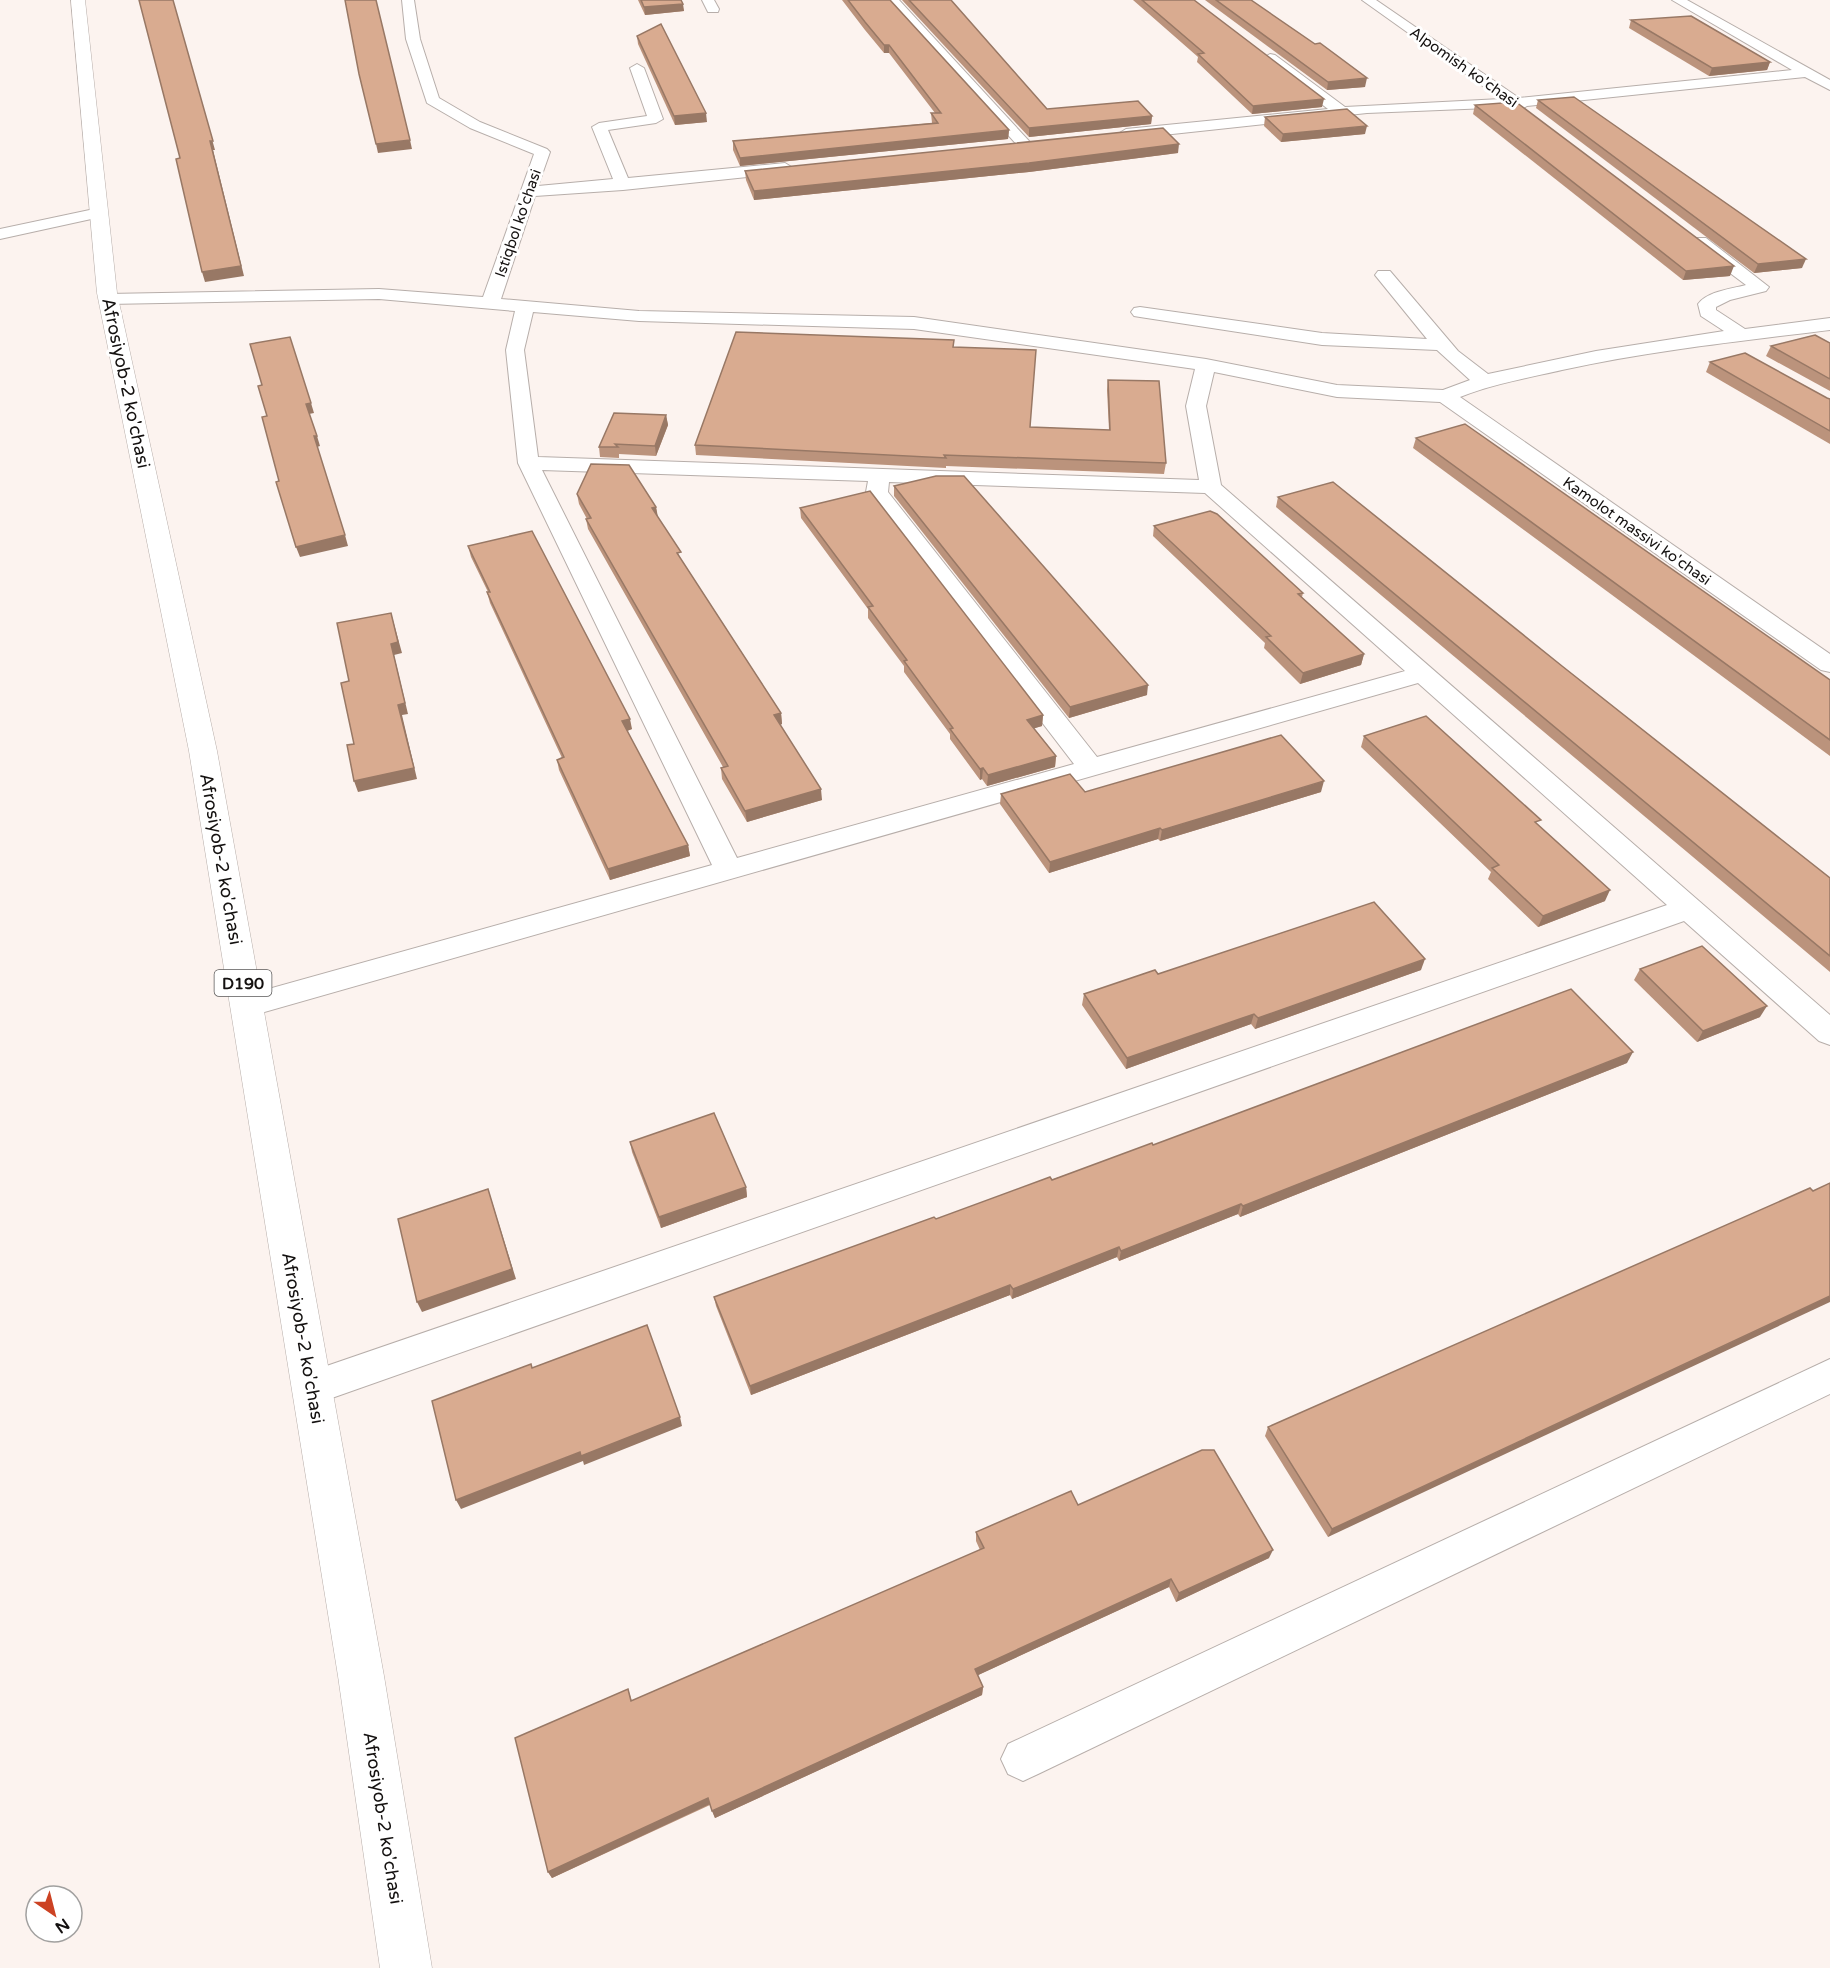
<svg xmlns="http://www.w3.org/2000/svg" width="1830" height="1968" viewBox="0 0 1830 1968" font-family="'Varela Round',sans-serif">
<rect width="100%" height="100%" fill="#fcf3ef"/>
<g fill="none" stroke-linecap="round" stroke-linejoin="round">
<defs>
<g id="minor">
<path d="M402 0H414L420 39 439 98 480 122 547 149 550 152 538 186 613 179 592 127 599 123 647 116 630 68 637 64 644 68 663 119 656 123 608 130 628 178 785 163 793 168 785 173 623 190 535 196 501 299 639 311 914 317 1206 359 1337 385 1443 390 1470 380 1437 350 1322 345 1140 317 1134 316 1131 312 1134 308 1140 307 1322 333 1427 339 1375 275 1378 271H1390L1458 351 1488 374 1596 351 1724 331 1701 316 1698 304C1708 291 1731 289 1746 285L1694 246 1692 242 1694 238H1706L1769 287 1766 291 1730 300 1716 307V310L1745 329 1830 318V330C1740 341 1650 351 1562 370 1527 378 1493 384 1460 397L1830 654V672L1821 670 1440 402 1337 397 1214 372 1206 406 1221 485 1830 1015V1045L1819 1041 1684 921 312 1405 299 1400 293 1388 299 1376 312 1371 1667 905 1418 683 247 1017 236 1014 232 1006 236 998 712 865 518 463 506 350 515 311 379 299 108 304 102 303 99 299 102 295 108 294 379 289 483 297 534 154 470 128 427 103 406 39ZM533 312 639 321 914 329 1195 369 1186 406 1199 480 538 457 524 350ZM542 470 868 481 866 492 869 497 1074 764 737 858ZM889 482 1205 493 1405 671 1097 757 888 492Z"/>
<path d="M702 0H714L719 9 718 12H708Z"/>
<path d="M886 0H899L1029 141 1032 144 1029 147H1019Z"/>
<path d="M1362 0H1376L1519 98 1792 70 1672 0H1687L1830 80V90L1805 77 1527 106 1520 110 1513 107 1367 113 1126 139 1118 134 1126 129 1328 109 1265 61 1263 58 1270 54 1275 55 1345 107 1501 99Z"/>
<path d="M99 208 107 213 105 216 0 239V229Z"/>
<path d="M1830 1359V1394L1038 1774 1023 1781 1008 1774 1001 1759 1008 1744Z"/>
</g>
<path id="primary" d="M71 0H85L117 293 217 751 384 1676 432 1968H380L338 1676 189 751 97 293Z"/>
</defs>
<use href="#minor" stroke="#b7aeaa" stroke-width="2"/>
<use href="#primary" stroke="#b7aeaa" stroke-width="1"/>
<use href="#minor" fill="#fff" fill-rule="evenodd"/>
<use href="#primary" fill="#fff" fill-rule="evenodd"/>
</g>
<g fill="#bb937c">
<path d="M638 0H681L684 11 645 15Z"/>
<path d="M842 0H890L1009 130 1008 139 740 166 733 150V141L932 123 931 113H935L889 53H884L865 30Z"/>
<path d="M902 0H951L1047 109 1152 116 1151 124 1029 137Z"/>
<path d="M1133 0H1194L1322 107 1252 114 1197 62 1198 57Z"/>
<path d="M1205 0H1251L1365 87 1327 90Z"/>
<path d="M1631 20 1770 62 1767 70 1709 76 1629 28Z"/>
<path d="M637 36 707 122 675 125 638 44Z"/>
<path d="M1538 100 1802 268 1754 273 1536 108Z"/>
<path d="M1475 105 1730 276 1683 280 1473 114Z"/>
<path d="M1265 117 1365 134 1281 142 1264 126Z"/>
<path d="M1178 153 1029 172 754 200 746 180 745 171Z"/>
<path d="M1830 343V391L1766 356 1771 346Z"/>
<path d="M954 347 1030 427 1109 430 1107 390 1108 380 1166 463 1164 474 946 466V468L696 455 695 445Z"/>
<path d="M1710 362 1830 399V444L1706 372Z"/>
<path d="M666 415 668 425 656 456 619 454V458L600 457 599 447Z"/>
<path d="M1416 438 1830 680V756L1413 448Z"/>
<path d="M894 486 1147 695 1069 718 894 496Z"/>
<path d="M577 494 656 507 657 516 681 559 781 713 782 724 780 725 822 800 747 822 722 779 721 768 723 767 588 529 586 519H587L579 504Z"/>
<path d="M1278 497 1562 666 1830 878V972L1276 507Z"/>
<path d="M800 508 1043 715 1042 726 1034 728 1056 756 1055 767 987 786 982 779 980 780 950 739V734L904 672V666L868 618V609L801 518Z"/>
<path d="M1154 526 1303 593 1302 597 1364 654 1361 665 1300 684 1264 648 1265 643 1153 536Z"/>
<path d="M468 546 632 729 627 731 688 845 690 856 610 880 559 770 557 760 562 758 490 603 487 592H488L471 557Z"/>
<path d="M1364 736 1539 826 1605 901 1538 927 1488 879 1491 872 1361 747Z"/>
<path d="M1085 792H1321L1160 841 1158 839 1049 873 1000 804 1001 794Z"/>
<path d="M1640 969 1760 1017 1697 1042 1634 980Z"/>
<path d="M1421 970 1255 1029 1251 1024 1126 1069 1082 1005 1084 994 1158 974Z"/>
<path d="M1627 1063 1240 1217 1238 1214 1119 1261 1117 1257 1012 1299 1010 1295 751 1395 716 1306 714 1297 936 1219 1153 1145Z"/>
<path d="M630 1142 746 1187 747 1197 661 1228 632 1152Z"/>
<path d="M1813 1191 1328 1537 1265 1436 1268 1427Z"/>
<path d="M1078 1505 1269 1558 1176 1602 1169 1587 978 1675 983 1687 982 1695 715 1818 710 1805 552 1878 548 1872 628 1689 632 1701 980 1550 976 1541V1532Z"/>
</g>
<g fill="#987865">
<path d="M173 0 215 150H213L244 276 205 282 202 272Z"/>
<path d="M683 4 684 11 645 15 644 7Z"/>
<rect x="884" y="45" width="5" height="8"/>
<path d="M1770 62 1767 70 1709 76 1712 68Z"/>
<path d="M1367 78 1365 87 1327 90 1328 82Z"/>
<path d="M1324 99 1322 107 1252 114 1253 106Z"/>
<path d="M706 113 707 122 675 125 674 116Z"/>
<path d="M1152 116 1151 124 1029 137V128Z"/>
<path d="M1367 126 1365 134 1281 142 1283 134Z"/>
<path d="M1009 130 1008 139 740 166V158Z"/>
<path d="M410 140 412 149 378 153 376 144Z"/>
<path d="M1179 144 1178 153 1029 172 754 200V191Z"/>
<path d="M1806 259 1802 268 1754 273 1758 264Z"/>
<path d="M1734 266 1730 276 1683 280 1686 271Z"/>
<path d="M311 403 314 413 309 414 306 404Z"/>
<path d="M666 415 668 425 656 456 655 446Z"/>
<path d="M314 436H317L320 446 317 447Z"/>
<path d="M656 507 658 517 652 508Z"/>
<path d="M345 535 348 546 300 557 296 547Z"/>
<path d="M391 613 402 653 394 655 408 714 402 715 417 779 358 792 354 781 398 705 391 644Z"/>
<path d="M1364 654 1361 665 1300 684 1303 673Z"/>
<path d="M1148 685 1147 695 1069 718 1070 707Z"/>
<path d="M781 713 782 724 775 726 774 715Z"/>
<path d="M1043 715 1042 726 1026 731 1027 720Z"/>
<path d="M630 719 632 729 624 732 622 721Z"/>
<path d="M1056 756 1055 767 987 786 988 775Z"/>
<path d="M983 768 982 779 980 780V769Z"/>
<path d="M1324 781 1321 792 1160 841 1162 830Z"/>
<path d="M821 789 822 800 747 822 745 811Z"/>
<path d="M1160 828 1158 839 1049 873 1050 862Z"/>
<path d="M688 845 690 856 610 880 608 869Z"/>
<path d="M1610 890 1605 901 1538 927 1543 916Z"/>
<path d="M1425 959 1421 970 1255 1029 1258 1018Z"/>
<path d="M1767 1006 1760 1017 1697 1042 1703 1031Z"/>
<path d="M1254 1014 1251 1024 1126 1069 1127 1058Z"/>
<path d="M1633 1052 1627 1063 1240 1217 1243 1206Z"/>
<path d="M746 1187 747 1197 661 1228 659 1217Z"/>
<path d="M488 1189 516 1279 422 1312 417 1302Z"/>
<path d="M1241 1204 1238 1214 1119 1261 1121 1251Z"/>
<path d="M1119 1247 1117 1257 1012 1299 1013 1289Z"/>
<path d="M1010 1285V1295L751 1395 750 1386Z"/>
<path d="M1830 1296V1302L1328 1537 1332 1529Z"/>
<path d="M680 1417 682 1426 584 1465 583 1461 461 1509 456 1500 580 1452Z"/>
<path d="M1273 1550 1269 1558 1176 1602 1179 1593Z"/>
<path d="M1171 1579 1169 1587 974 1677 975 1669Z"/>
<path d="M983 1687 982 1695 715 1818 712 1811Z"/>
<path d="M708 1798 710 1804 552 1878 548 1872Z"/>
</g>
<g fill="#d9ab90" stroke="#987865" stroke-width="1.5">
<path d="M139 0H173L213 141H210L241 266 202 272 176 159 180 158Z"/>
<path d="M345 0H376L410 140 376 144 359 74Z"/>
<path d="M641 0H681L683 4 644 7Z"/>
<path d="M848 0H890L1009 130 740 158 733 141 938 123 931 113H941L889 45H884L865 22Z"/>
<path d="M909 0H951L1047 109 1138 101 1152 116 1029 128Z"/>
<path d="M1142 0H1194L1324 99 1253 106 1198 54 1204 53Z"/>
<path d="M1216 0H1251L1315 44 1320 43 1367 78 1328 82Z"/>
<path d="M1691 16 1770 62 1712 68 1631 20Z"/>
<path d="M661 24 706 113 674 116 637 36Z"/>
<path d="M1574 97 1806 259 1758 264 1538 100Z"/>
<path d="M1516 102 1734 266 1686 271 1475 105Z"/>
<path d="M1347 109 1367 126 1283 134 1265 117Z"/>
<path d="M1163 128 1179 144 1029 163 754 191 745 171Z"/>
<path d="M736 332 954 340 953 347 1036 350 1030 427 1110 430 1108 380 1159 381 1166 463 944 455 946 458 695 445Z"/>
<path d="M1815 335 1830 343V379L1771 346Z"/>
<path d="M290 337 311 403 306 404 317 436H314L345 535 296 547 276 482 279 481 262 417 267 416 258 386 262 385 250 344Z"/>
<path d="M1745 353 1827 398 1830 399V431L1710 362Z"/>
<path d="M614 413 666 415 655 446 615 444 618 447H599Z"/>
<path d="M1465 424 1830 680V740L1416 438Z"/>
<path d="M591 464 629 465 656 507 652 508 681 552 677 553 781 713 774 715 821 789 745 811 721 768 728 766 586 519 591 518 577 494Z"/>
<path d="M936 476H964L1148 685 1070 707 894 486Z"/>
<path d="M1333 482 1562 666 1830 878V956L1278 497Z"/>
<path d="M870 491 1043 715 1027 720 1056 756 988 775 983 768 980 769 950 729 953 728 904 661 907 660 868 607 873 606 800 508Z"/>
<path d="M1210 511 1217 514 1303 593 1298 594 1364 654 1303 673 1266 637 1271 636 1154 526Z"/>
<path d="M532 531 630 719 622 721 688 845 608 869 557 760 564 757 487 592H490L468 546Z"/>
<path d="M391 613 398 642 391 644 405 703 398 705 414 768 354 781 347 745 354 744 341 683 349 681 337 623Z"/>
<path d="M1426 716 1541 820 1535 822 1610 890 1543 916 1492 868 1499 865 1364 736Z"/>
<path d="M1281 735 1324 781 1162 830 1160 828 1050 862 1001 794 1070 774 1085 792Z"/>
<path d="M1374 902 1425 959 1258 1018 1254 1014 1127 1058 1084 994 1155 970 1158 974Z"/>
<path d="M1702 946 1767 1006 1703 1031 1640 969Z"/>
<path d="M1571 989 1633 1052 1243 1206 1241 1204 1121 1251 1119 1247 1013 1289 1010 1285 750 1386 714 1297 934 1217 936 1219 1050 1177 1052 1180 1152 1143 1153 1145Z"/>
<path d="M714 1113 746 1187 659 1217 630 1142Z"/>
<path d="M1830 1183V1296L1332 1529 1268 1427 1810 1188 1813 1191Z"/>
<path d="M488 1189 512 1269 417 1302 398 1219Z"/>
<path d="M647 1325 680 1417 581 1456 580 1452 456 1500 432 1401 531 1364 532 1368Z"/>
<path d="M1202 1450H1214L1273 1550 1179 1593 1171 1579 975 1669 983 1687 712 1811 708 1798 548 1872 515 1738 628 1689 631 1701 984 1548 976 1532 1071 1491 1078 1505Z"/>
</g>
<g text-anchor="middle" stroke-width="6" stroke-linejoin="round" paint-order="stroke">
<g font-size="15" fill="#141110" stroke="#fff">
<text transform="translate(1464 67) rotate(35)" y="5">Alpomish ko'chasi</text>
<text transform="translate(518 223) rotate(-71)" y="5">Istiqbol ko'chasi</text>
<text transform="translate(1637 531) rotate(35)" y="5">Kamolot massivi ko'chasi</text>
</g>
<rect fill="#fff" stroke="#5a5858" stroke-width="1.5" x="214.5" y="970" width="57" height="26" rx="4.5"/>
<g font-size="16" font-weight="bold" fill="#141110">
<text x="243" y="989">D190</text>
</g>
<g font-size="18" fill="#141110" stroke="#fff">
<text transform="translate(126 383) rotate(78)" y="6">Afrosiyob-2 ko'chasi</text>
<text transform="translate(221 859) rotate(80)" y="6">Afrosiyob-2 ko'chasi</text>
<text transform="translate(303 1338) rotate(80)" y="6">Afrosiyob-2 ko'chasi</text>
<text transform="translate(383 1818) rotate(81)" y="6">Afrosiyob-2 ko'chasi</text>
</g>
</g>
<g transform="translate(54 1914) rotate(145)"><circle r="28" fill="#ffffff" stroke="#a1a09f" stroke-width="1.5"/>
<path d="M0-4.5L10 22L0 15L-10 22Z" fill="#cc4223"/>
<text y="-9" font-size="16" font-weight="bold" text-anchor="middle" fill="#141110">N</text>
</g>
</svg>
